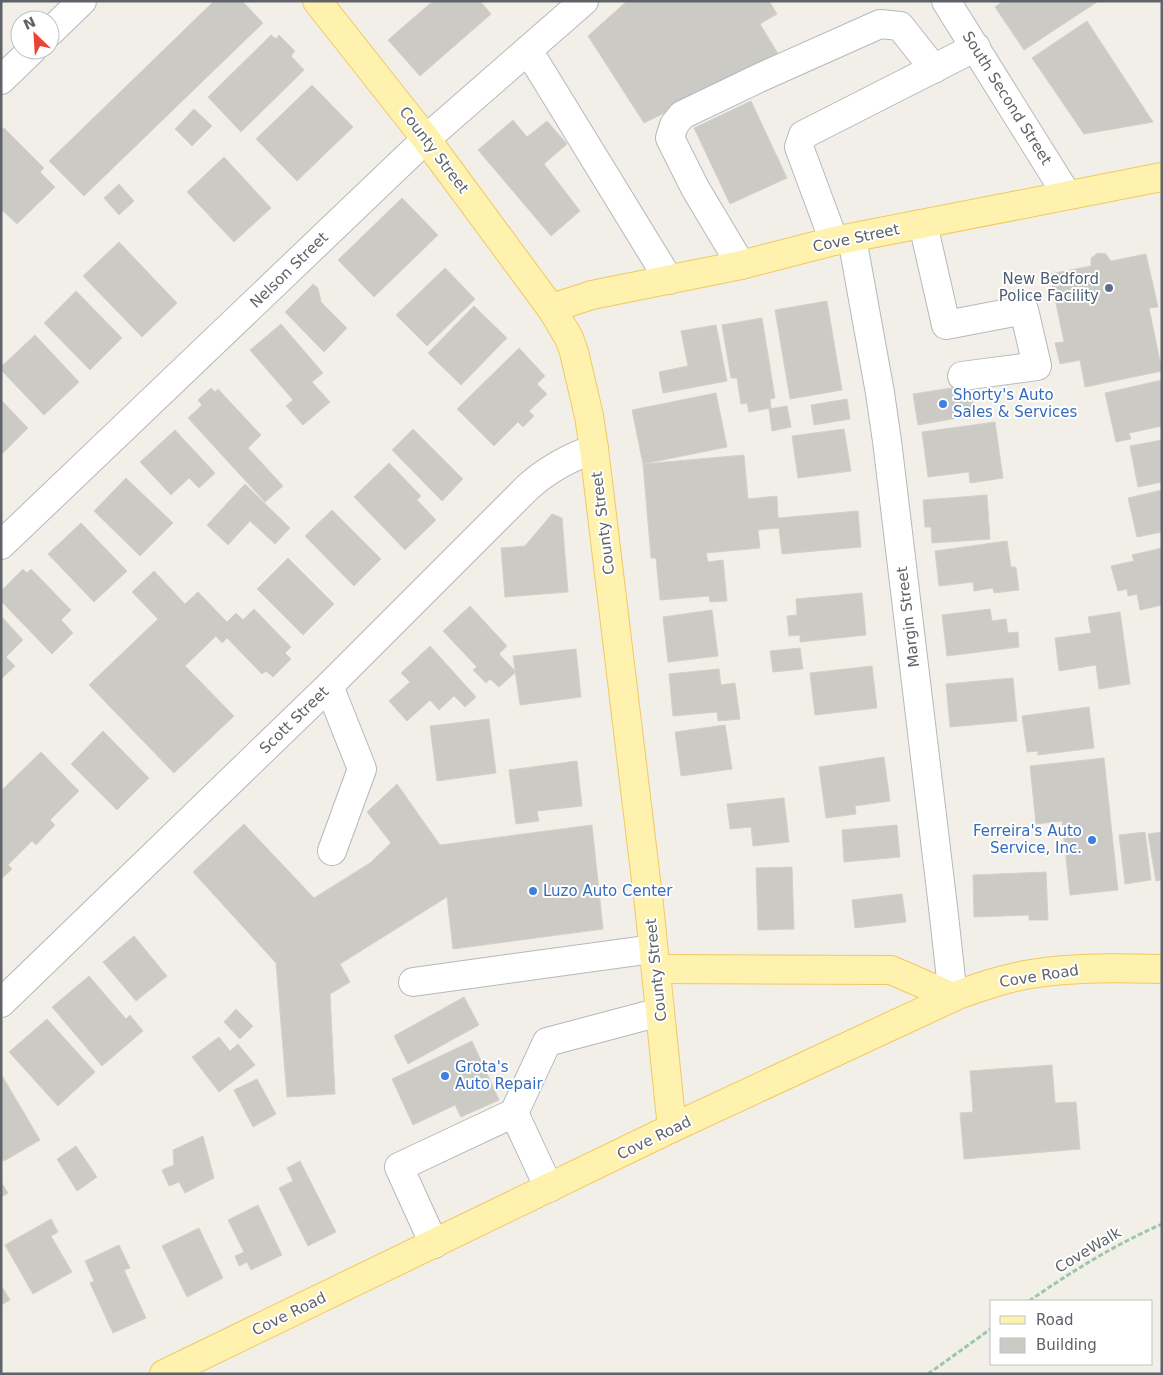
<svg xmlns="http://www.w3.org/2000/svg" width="1163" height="1375" viewBox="0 0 1163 1375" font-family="'DejaVu Sans',sans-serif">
<rect width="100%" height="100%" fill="#f1efe8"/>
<g fill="#cccac5" stroke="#d6d1c6">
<path d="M214 1H242L263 23 84 196 49 161Z"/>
<path d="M433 1H480L491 14 420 76 388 40Z"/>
<path d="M627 1H769L777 14 760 24 780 57 644 123 588 36Z"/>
<path d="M1003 1H1097V2L1024 50 995 7Z"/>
<path d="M1087 21 1153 122 1084 134 1032 58Z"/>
<path d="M271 35 276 39 279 35 295 51 291 56 304 70 241 132 208 97Z"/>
<path d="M312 85 353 127 297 181 256 139Z"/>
<path d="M751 101 787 178 730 204 694 128Z"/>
<path d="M194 109 212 126 192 146 175 129Z"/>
<path d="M513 120 527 137 547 121 567 144 544 164 580 211 551 236 478 150Z"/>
<path d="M4 128 44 168 40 172 55 187 17 224 1 209V130Z"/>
<path d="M224 157 271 208 234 242 187 192Z"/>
<path d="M119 184 134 201 119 215 104 198Z"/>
<path d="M402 198 438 235 374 297 338 260Z"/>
<path d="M119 242 177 303 142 337 83 276Z"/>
<path d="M1098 253 1106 254 1111 261 1146 254 1158 307 1149 308 1162 371 1085 387 1080 360 1060 364 1055 343 1064 342 1050 274 1091 266V258Z"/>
<path d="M445 268 475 299 427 346 396 315Z"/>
<path d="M313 284 318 288 321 302 347 328 324 352 285 312Z"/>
<path d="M76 291 122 338 90 370 44 323Z"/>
<path d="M827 301 842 390 790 399 775 310Z"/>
<path d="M474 306 507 338 461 385 428 353Z"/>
<path d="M762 318 775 398 770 399 771 408 749 412 747 403 741 404 737 378H731L722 325Z"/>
<path d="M281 324 323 373 312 382 330 402 303 425 286 406 293 400 250 350Z"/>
<path d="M716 325 727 381 663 393 659 372 688 366 681 331Z"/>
<path d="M35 335 79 382 44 415 1 370V367Z"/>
<path d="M519 348 545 376 537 384 547 394 529 411 534 416 523 427 518 422 494 446 457 409Z"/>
<path d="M1162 380V426L1129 433 1131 439 1116 442 1105 393Z"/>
<path d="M970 385 975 415 918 425 913 394Z"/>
<path d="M211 388 215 392 218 389 261 435 248 448 283 486 265 502 188 418 202 405 198 400Z"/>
<path d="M716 393 727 447 643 464 632 410Z"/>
<path d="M847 399 850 419 814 425 811 405Z"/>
<path d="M1 400 28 428 1 455Z"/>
<path d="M787 406 791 427 772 431 769 409Z"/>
<path d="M995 422 1003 478 970 483 969 472 928 477 922 432Z"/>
<path d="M413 429 463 479 442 501 392 450Z"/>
<path d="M844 429 851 471 798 478 792 436Z"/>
<path d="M175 430 215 473 199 488 189 478 171 495 140 462Z"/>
<path d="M1162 440V482L1138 487 1130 446Z"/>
<path d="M744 455 748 499 777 496 778 518 858 511 861 547 782 554 779 528 758 530 760 548 706 553 708 562 723 560 727 601 710 602 709 596 660 600 656 558H651L643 464Z"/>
<path d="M389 463 421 496 417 500 436 520 405 550 354 497Z"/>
<path d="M126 478 173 523 140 556 94 511Z"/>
<path d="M245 484 290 528 275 544 250 521 228 545 207 525Z"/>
<path d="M1162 490V532L1137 537 1128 498Z"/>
<path d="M987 495 990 539 932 543 931 527H925L923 500Z"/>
<path d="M332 510 381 559 354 586 305 536Z"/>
<path d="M552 514 562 518 568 592 505 597 501 548 525 546Z"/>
<path d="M81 523 127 571 94 602 48 554Z"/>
<path d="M1007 541 1011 567H1016L1019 590 994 593 993 588 974 591 973 582 939 586 935 551Z"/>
<path d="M1162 548V605L1140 610 1137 594 1128 596 1127 589 1118 591 1111 566 1134 561 1132 555Z"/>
<path d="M288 558 334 604 303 635 257 589Z"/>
<path d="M23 569 27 573 31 569 71 610 61 620 73 633 52 654 1 601V591Z"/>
<path d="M154 571 185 604 198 592 227 622 236 613 243 620 254 609 291 647 285 653 291 659 273 677 266 671 262 674 227 638 222 643 216 636 185 666 234 716 174 773 89 685 158 619 132 592Z"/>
<path d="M862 593 866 635 800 642V635L789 636 787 616 797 615 796 599Z"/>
<path d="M470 606 507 646 499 654 516 672 499 687 490 679 486 683 473 670 477 667 443 631Z"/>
<path d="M990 609 992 621 1006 619 1008 633 1018 632 1019 647 947 656 942 615Z"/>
<path d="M712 610 718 656 668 662 663 617Z"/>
<path d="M1120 612 1130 684 1099 689 1096 665 1059 671 1055 638 1091 633 1088 617Z"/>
<path d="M1 616 23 640 6 657 15 666 1 679Z"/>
<path d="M430 646 476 697 465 707 454 696 439 710 430 700 407 721 389 701 410 682 401 673Z"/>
<path d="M800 648 803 669 773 672 770 651Z"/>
<path d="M576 649 581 697 520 705 513 656Z"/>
<path d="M872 666 877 708 815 715 810 673Z"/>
<path d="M719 669 721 685 735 683 740 719 718 721 717 712 673 716 669 674Z"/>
<path d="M1013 678 1017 721 950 727 946 684Z"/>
<path d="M1089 707 1094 748 1038 755V751L1027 752 1022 716Z"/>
<path d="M489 719 496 773 437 781 430 726Z"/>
<path d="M725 725 732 769 681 776 675 732Z"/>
<path d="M103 731 149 778 117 810 71 764Z"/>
<path d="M41 752 79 791 50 820 55 825 36 845 32 841 8 865 12 869 1 879V791Z"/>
<path d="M884 757 890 801 855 806 856 814 826 818 819 767Z"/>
<path d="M1104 758 1118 890 1070 895 1062 821 1036 824 1030 766Z"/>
<path d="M577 761 582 806 537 811 539 821 516 824 509 770Z"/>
<path d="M397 784 440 845 592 825 603 929 453 949 447 897 340 964 350 982 330 994 335 1094 287 1097 276 963 193 872 244 824 314 898 370 863 391 843 367 812Z"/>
<path d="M784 798 789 842 753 846 751 827 730 829 727 804Z"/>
<path d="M897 825 900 857 844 862 842 830Z"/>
<path d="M1145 832 1151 880 1125 884 1119 835Z"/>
<path d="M1162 832V880L1156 881 1148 834Z"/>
<path d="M792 867 794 929 758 930 756 868Z"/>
<path d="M1046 872 1048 920H1029V915L974 917 973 875Z"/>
<path d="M902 894 906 922 855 928 852 900Z"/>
<path d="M134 936 167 976 136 1001 103 962Z"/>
<path d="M89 976 126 1019 130 1015 143 1031 102 1066 52 1007Z"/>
<path d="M464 997 479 1025 408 1064 394 1036Z"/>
<path d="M236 1009 253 1026 240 1039 224 1022Z"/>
<path d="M47 1019 95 1072 58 1106 9 1052Z"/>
<path d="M219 1037 230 1051 238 1044 255 1065 219 1092 192 1057Z"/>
<path d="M472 1041 499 1100 461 1117 455 1105 413 1125 392 1079Z"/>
<path d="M1052 1065 1055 1103 1076 1102 1080 1149 964 1159 960 1113 973 1112 970 1071Z"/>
<path d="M1 1074 40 1140 4 1161 1 1156Z"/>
<path d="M257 1079 276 1114 253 1127 234 1090Z"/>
<path d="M203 1136 214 1178 185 1193 179 1182 169 1186 162 1170 174 1165 173 1150Z"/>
<path d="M76 1146 97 1177 77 1191 57 1159Z"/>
<path d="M300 1161 336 1232 308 1246 279 1188 293 1181 287 1168Z"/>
<path d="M1 1182 8 1193 1 1197Z"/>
<path d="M258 1205 282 1255 251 1270 247 1262 239 1266 235 1256 244 1252 228 1220Z"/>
<path d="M51 1219 58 1232 51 1236 72 1272 33 1294 5 1245Z"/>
<path d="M199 1228 223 1278 187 1297 162 1246Z"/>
<path d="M119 1245 130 1268 124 1270 146 1318 113 1333 90 1283 94 1281 85 1261Z"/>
<path d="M1 1285 10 1300 1 1305Z"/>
</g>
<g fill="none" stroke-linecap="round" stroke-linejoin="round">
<defs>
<g id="minor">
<path d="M946 1 1067 195"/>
<path d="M50 32 82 1"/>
<path d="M528 50 669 280"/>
<path d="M1 80 32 50"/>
<path d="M923 224 946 325 1024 310 1037 366 962 376"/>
<path d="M852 238 880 393 887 441 943 907 953 997"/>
<path d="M834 241 799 147 803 135 976 47"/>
<path d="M741 265 695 188 670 138 674 125 682 115 759 78 880 24 900 26 934 69"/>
<path d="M1 545 426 139 584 1"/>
<path d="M329 686 362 769 332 851"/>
<path d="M413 982 653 949"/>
<path d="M1 1003 329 686 528 487C548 469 568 458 594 449"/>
<path d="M514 1113 547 1042 660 1012"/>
<path d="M434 1244 399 1167 514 1113 549 1188"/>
</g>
<g id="major">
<path d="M317 1 426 139 553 311 569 338 574 352 589 416 594 449 649 905 672 1128"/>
<path d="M553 311 564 304 592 295 741 265 834 241 1162 177"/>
<path d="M656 969 891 970 953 997"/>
<path d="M164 1374 672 1128 960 994C983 986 1006 978 1031 974 1074 967 1118 968 1162 969"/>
</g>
</defs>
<use href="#minor" stroke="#b5b8bc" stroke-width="30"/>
<use href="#major" stroke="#f2c960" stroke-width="30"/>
<g stroke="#9cc7a9" stroke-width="3" stroke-dasharray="5 2.5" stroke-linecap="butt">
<path d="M1029 1301C1071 1272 1114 1245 1162 1224"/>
<path d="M928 1374 992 1328"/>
</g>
<use href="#minor" stroke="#fff" stroke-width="28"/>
<use href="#major" stroke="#fff2af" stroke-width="28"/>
</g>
<circle fill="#5c6f8a" stroke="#fff" stroke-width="2" cx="1109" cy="288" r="5"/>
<g fill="#3f7fe0" stroke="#fff" stroke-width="2">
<circle cx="943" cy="404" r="5"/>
<circle cx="1092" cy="840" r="5"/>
<circle cx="533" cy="891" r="5"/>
<circle cx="445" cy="1076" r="5"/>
</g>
<g text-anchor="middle" stroke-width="4" stroke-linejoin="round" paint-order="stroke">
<g font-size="15" fill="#5f6368" stroke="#fff">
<text transform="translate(1007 98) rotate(58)" y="5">South Second Street</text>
<text transform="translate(434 150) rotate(53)" y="5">County Street</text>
<text transform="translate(856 238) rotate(-12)" y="5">Cove Street</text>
<text transform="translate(289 270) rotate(-44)" y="5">Nelson Street</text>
<text transform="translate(603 523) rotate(-97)" y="5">County Street</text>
<text transform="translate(908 617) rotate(-97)" y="5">Margin Street</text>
<text transform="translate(294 720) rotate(-44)" y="5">Scott Street</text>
<text transform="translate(656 970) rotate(-96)" y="5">County Street</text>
<text transform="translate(1039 976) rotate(-9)" y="5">Cove Road</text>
<text transform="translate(654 1138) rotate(-26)" y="5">Cove Road</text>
<text transform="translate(1088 1250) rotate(-31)" y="5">CoveWalk</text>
<text transform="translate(289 1314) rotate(-26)" y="5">Cove Road</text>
</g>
<g font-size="15" fill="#4e5e75" stroke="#fff" text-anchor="end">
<text x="1099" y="284">New Bedford<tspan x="1099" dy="17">Police Facility</tspan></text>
</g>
<g font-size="15" fill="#366cbe" stroke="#fff" text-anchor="start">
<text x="953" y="400">Shorty's Auto<tspan x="953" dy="17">Sales &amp; Services</tspan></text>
<text x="1082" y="836" text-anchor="end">Ferreira's Auto<tspan x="1082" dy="17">Service, Inc.</tspan></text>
<text x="543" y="896">Luzo Auto Center</text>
<text x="455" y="1072">Grota's<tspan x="455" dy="17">Auto Repair</tspan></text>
</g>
</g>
<rect width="1163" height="1375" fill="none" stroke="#5f6368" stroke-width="5"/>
<rect x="990" y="1300" width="162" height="65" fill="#ffffff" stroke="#bfc1c3"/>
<rect x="1000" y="1316" width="25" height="8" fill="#fff2af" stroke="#bfc1c3"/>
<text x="1036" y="1325" font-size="15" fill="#5f6368">Road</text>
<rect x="1000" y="1338" width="25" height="15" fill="#cccac5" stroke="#bfc1c3"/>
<text x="1036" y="1350" font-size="15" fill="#5f6368">Building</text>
<g transform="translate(35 35) rotate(335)"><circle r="24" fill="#ffffff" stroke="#bfc1c3"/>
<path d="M0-4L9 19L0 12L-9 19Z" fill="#ea4335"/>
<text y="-8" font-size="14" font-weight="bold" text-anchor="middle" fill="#5f6368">N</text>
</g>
</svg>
